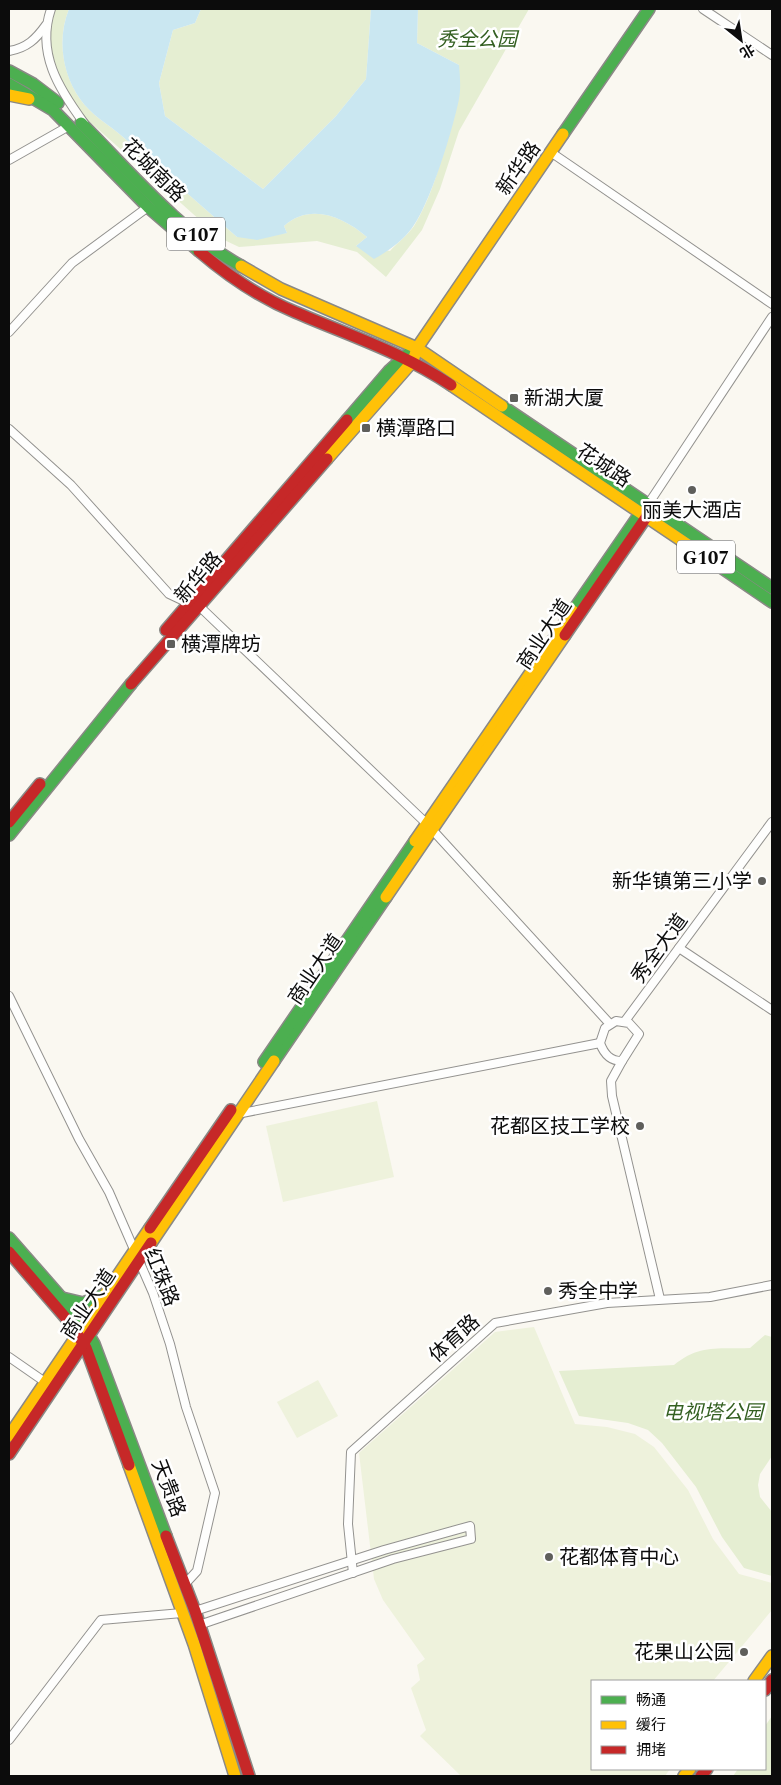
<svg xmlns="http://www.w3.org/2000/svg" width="781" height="1785" viewBox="0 0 781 1785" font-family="Spectral,'Noto Sans SC',serif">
<rect width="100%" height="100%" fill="#faf8f1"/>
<g fill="#e5eed2">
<path d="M51 9H69C57 38 62 73 80 99 91 115 108 124 123 137 161 170 199 204 237 237L287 233 284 226C310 202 344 217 367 237L356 246 390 251C397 243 408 235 414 226 443 178 450 119 459 65L417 43 418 9H529L459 131 440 189 422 230 386 277 357 252 317 241 239 247 220 238 80 113 55 78 47 23Z"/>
<path d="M201 9H371L366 79 336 116 263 189 165 116 159 83 173 30 195 23Z"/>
<path d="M765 1335 772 1337V1456L760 1474 758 1485 760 1497 772 1512V1576L744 1568 722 1537 696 1487 662 1443 648 1430 628 1423 579 1416 559 1371 674 1365C699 1344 719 1349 750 1348Z"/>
<path d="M772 1716V1776H733L738 1769H765V1726Z"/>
</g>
<g fill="#eef2dc">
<path d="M377 1101 394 1177 283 1202 266 1126Z"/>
<path d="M534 1327 575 1424 607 1427 635 1434 654 1447 688 1490 713 1539 739 1574 772 1583V1610L713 1681H592V1769H670L665 1776H461L420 1736 426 1730 411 1688 420 1680 417 1665 425 1659 383 1600 374 1579 359 1453 495 1332Z"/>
<path d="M318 1380 338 1416 297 1438 277 1402Z"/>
</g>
<path fill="#cae7f1" d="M69 9H201L195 23 173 30 159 83 165 116 263 189 336 116 366 79 371 9H418L417 43 459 65C460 76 461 88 459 99 453 129 430 205 412 228 402 241 389 251 374 259L356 246 367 237C344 217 310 202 284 226L287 233 257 240 237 237C199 204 161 170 123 137 108 124 91 115 80 99 62 74 57 38 69 9Z"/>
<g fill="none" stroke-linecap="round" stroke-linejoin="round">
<defs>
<g id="street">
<path d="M51 9C36 53 59 89 84 123"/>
<path d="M703 9 772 55"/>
<path d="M9 51C27 48 36 39 46 25"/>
<path d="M552 153 772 304"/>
<path d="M9 160 69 126"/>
<path d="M9 332 72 263 148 207"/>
<path d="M9 429 71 485 169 594 188 603 198 605 427 824 610 1024"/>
<path d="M649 503 772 317"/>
<path d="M679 948 772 1010"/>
<path d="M9 996 79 1139 109 1192 153 1293 170 1344 186 1407 215 1493 197 1571 185 1584"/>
<path d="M616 1021 629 1023 639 1034 622 1061C610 1061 604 1054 600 1043L605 1028Z"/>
<path d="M625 1021 772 822"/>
<path d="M622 1061 611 1081 612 1096 660 1299"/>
<path d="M237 1114 600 1043"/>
<path d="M9 1357 45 1382"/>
<path d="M353 1573 348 1524 351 1452 495 1323 607 1303 710 1297 772 1285"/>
<path d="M195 1611 384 1550 470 1526 471 1539 393 1559 199 1625"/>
<path d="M9 1740 101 1620 182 1613"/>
</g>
<g id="fast">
<path d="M9 71 33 84 58 103"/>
<path d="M9 84 53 110 148 207 199 251"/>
<path d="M81 123C129 171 181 233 241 266"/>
<path d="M563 134 649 9"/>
<path d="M502 406 772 588"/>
<path d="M347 420 389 371 409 353"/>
<path d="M709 559 772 602"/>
<path d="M573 611 644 508"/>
<path d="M9 835 131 684"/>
<path d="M274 1061 386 897"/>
<path d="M264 1062 415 841"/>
<path d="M9 1238 79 1318 94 1344 166 1536"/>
<path d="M62 1298 83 1303 103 1295"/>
</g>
<g id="slow">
<path d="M9 95 29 99"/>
<path d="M241 266 281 289 417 348 502 406"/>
<path d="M451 385 709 559"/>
<path d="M327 459 413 361 417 348 563 134"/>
<path d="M415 841 573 611"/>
<path d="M386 897 565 635"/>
<path d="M151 1243 274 1061"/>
<path d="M9 1436 150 1228"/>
<path d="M129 1465 194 1644 235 1776"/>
<path d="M754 1681 772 1656"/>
<path d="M684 1776 690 1769"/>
</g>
<g id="jam">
<path d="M199 251C227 275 261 298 295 312 348 335 402 352 451 385"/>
<path d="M166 630 347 420"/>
<path d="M565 635 647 516 648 510"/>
<path d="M131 684 327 459"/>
<path d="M9 822 40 784"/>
<path d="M150 1228 231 1110"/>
<path d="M9 1252 71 1324 86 1348 129 1465"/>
<path d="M9 1454 151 1243"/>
<path d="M166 1536 195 1611 249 1776"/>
<path d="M765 1690 772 1680"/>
<path d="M701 1776 707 1769"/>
</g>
</defs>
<use href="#street" stroke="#93928f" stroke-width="10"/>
<use href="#fast" stroke="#8a8986" stroke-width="14"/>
<use href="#slow" stroke="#8a8986" stroke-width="14"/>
<use href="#jam" stroke="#8a8986" stroke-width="14"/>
<use href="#street" stroke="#fefefd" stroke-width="8"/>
<use href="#fast" stroke="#4caf50" stroke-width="11"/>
<use href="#slow" stroke="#ffc107" stroke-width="11"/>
<use href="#jam" stroke="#c62828" stroke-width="11"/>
</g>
<g fill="#5f5f5c" stroke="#fff" stroke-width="2">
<rect x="509" y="393" width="10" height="10" rx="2.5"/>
<rect x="361" y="423" width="10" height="10" rx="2.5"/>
<circle cx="692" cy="490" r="5"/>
<rect x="166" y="639" width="10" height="10" rx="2.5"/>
<circle cx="762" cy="881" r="5"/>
<circle cx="640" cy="1126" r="5"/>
<circle cx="548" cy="1291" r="5"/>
<circle cx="549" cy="1557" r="5"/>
<circle cx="744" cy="1652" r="5"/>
</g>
<g text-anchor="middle" stroke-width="5" stroke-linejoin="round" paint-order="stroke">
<g fill="#fff" stroke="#555" stroke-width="1">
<rect x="167" y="217.5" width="58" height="33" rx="4"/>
<rect x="677" y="540.5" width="58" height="33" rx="4"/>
</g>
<g font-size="19" font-weight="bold" fill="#0c0c0c">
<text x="196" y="241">G107</text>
<text x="706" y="564">G107</text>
</g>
<g font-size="20" font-style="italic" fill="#335f21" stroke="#fff">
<text x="477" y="46">秀全公园</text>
<text x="713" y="1419">电视塔公园</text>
</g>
<g font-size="20" fill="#0c0c0c" stroke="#fff">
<text transform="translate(518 168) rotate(-55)" y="7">新华路</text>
<text transform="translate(154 170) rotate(45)" y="7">花城南路</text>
<text transform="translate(604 465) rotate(34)" y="7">花城路</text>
<text transform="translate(198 577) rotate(-49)" y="7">新华路</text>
<text transform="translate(544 634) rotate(-56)" y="7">商业大道</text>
<text transform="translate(659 948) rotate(-54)" y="7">秀全大道</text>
<text transform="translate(315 969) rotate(-56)" y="7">商业大道</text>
<text transform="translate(162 1277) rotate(68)" y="7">红珠路</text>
<text transform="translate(88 1304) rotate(-56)" y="7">商业大道</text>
<text transform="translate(454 1338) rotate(-42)" y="7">体育路</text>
<text transform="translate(169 1488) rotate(69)" y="7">天贵路</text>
</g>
<g font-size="20" fill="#0c0c0c" stroke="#fff" text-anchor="start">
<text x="524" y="405">新湖大厦</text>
<text x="376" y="435">横潭路口</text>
<text x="692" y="517" text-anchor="middle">丽美大酒店</text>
<text x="181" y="651">横潭牌坊</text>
<text x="752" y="888" text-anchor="end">新华镇第三小学</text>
<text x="630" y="1133" text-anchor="end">花都区技工学校</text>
<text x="558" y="1298">秀全中学</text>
<text x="559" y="1564">花都体育中心</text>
<text x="734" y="1659" text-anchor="end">花果山公园</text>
</g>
</g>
<rect width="781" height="1785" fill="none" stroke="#0c0c0c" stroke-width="20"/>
<rect x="591" y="1680" width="175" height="90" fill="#ffffff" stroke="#9e9e9e"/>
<rect x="601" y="1696" width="25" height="8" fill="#4caf50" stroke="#9e9e9e"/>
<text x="636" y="1705" font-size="15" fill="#0c0c0c">畅通</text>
<rect x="601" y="1721" width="25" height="8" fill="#ffc107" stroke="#9e9e9e"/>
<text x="636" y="1730" font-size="15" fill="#0c0c0c">缓行</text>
<rect x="601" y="1746" width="25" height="8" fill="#c62828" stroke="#9e9e9e"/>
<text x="636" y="1755" font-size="15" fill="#0c0c0c">拥堵</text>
<g transform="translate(741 40) rotate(150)" stroke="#ffffff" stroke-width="4" paint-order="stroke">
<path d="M0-4L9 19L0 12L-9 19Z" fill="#0c0c0c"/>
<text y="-8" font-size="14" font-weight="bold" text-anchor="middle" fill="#0c0c0c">北</text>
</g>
</svg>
